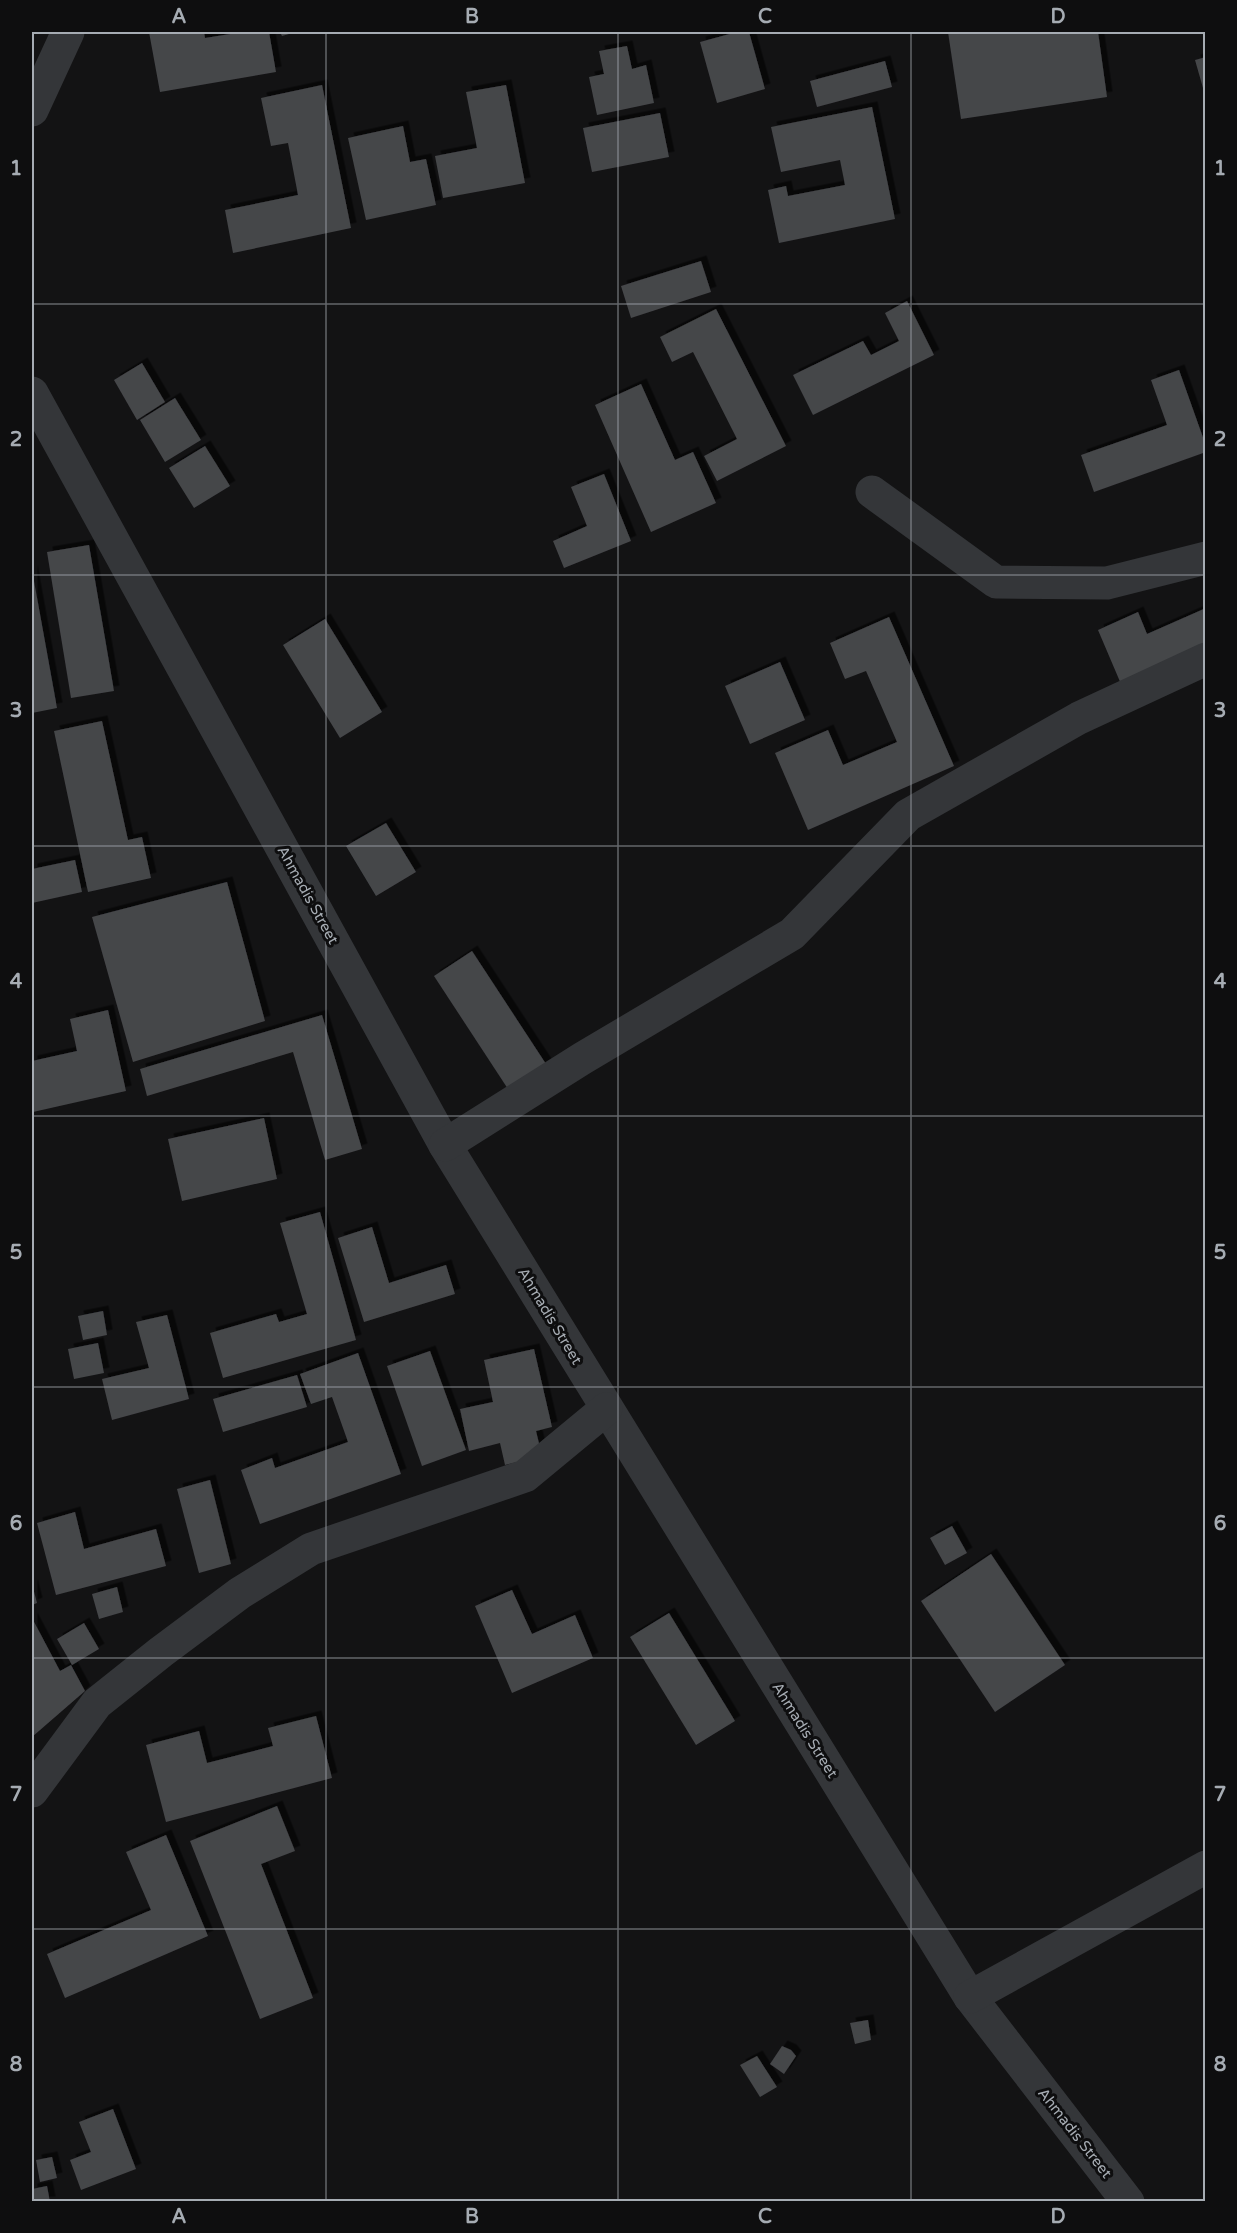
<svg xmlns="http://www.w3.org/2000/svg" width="1237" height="2233" viewBox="0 0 1237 2233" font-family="'Varela Round',sans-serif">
<defs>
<filter id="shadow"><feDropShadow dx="5.5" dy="-5.5" stdDeviation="0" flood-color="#0009"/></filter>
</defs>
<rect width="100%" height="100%" fill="#131314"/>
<g fill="#454649" filter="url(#shadow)">
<path d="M149 32H204L205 38 243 32H269L276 72 160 92Z"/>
<path d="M280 32H296L282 36Z"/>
<path d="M737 32H749L765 89 717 103 700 42Z"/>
<path d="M948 32H1098L1107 97 961 119Z"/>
<path d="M627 46 632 69 646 65 654 103 597 115 589 77 604 74 599 51Z"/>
<path d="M1206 57V87L1203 88 1195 60Z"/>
<path d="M885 61 892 87 817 107 810 81Z"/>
<path d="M322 85 351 228 233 253 225 210 298 195 288 143 271 146 261 98Z"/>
<path d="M506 85 525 183 443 198 435 156 477 148 466 92Z"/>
<path d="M872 107 895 219 779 243 768 190 786 186 788 196 845 185 840 160 781 172 771 127Z"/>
<path d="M660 113 669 157 592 172 583 128Z"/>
<path d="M403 126 410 162 426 159 436 205 366 220 348 138Z"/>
<path d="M701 261 711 292 631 318 621 286Z"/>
<path d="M907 301 934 355 813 415 793 375 863 341 871 355 899 341 885 313Z"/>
<path d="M716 309 786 446 717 481 704 456 737 439 693 352 672 362 660 337Z"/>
<path d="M142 363 165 402 137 420 114 380Z"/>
<path d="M1179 370 1206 446V452L1094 492 1081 455 1167 425 1151 380Z"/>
<path d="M641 384 675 460 693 452 716 503 651 532 595 405Z"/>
<path d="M175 398 201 440 165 462 140 420Z"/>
<path d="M205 446 230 486 194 508 169 468Z"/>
<path d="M604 474 631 541 564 568 553 541 587 526 571 487Z"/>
<path d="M89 545 114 691 71 698 47 552Z"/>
<path d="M32 570 57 708 32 713Z"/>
<path d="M1206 608V646L1121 684 1098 630 1138 612 1147 634Z"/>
<path d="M889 617 954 766 808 830 775 753 828 730 843 765 897 742 866 671 845 679 830 643Z"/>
<path d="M325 619 382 712 340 738 283 645Z"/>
<path d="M780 662 805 720 750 744 725 686Z"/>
<path d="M102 721 128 840 142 837 151 878 88 892 54 731Z"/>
<path d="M386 823 416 872 376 896 346 846Z"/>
<path d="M75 860 82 892 32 903V869Z"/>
<path d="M227 882 265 1021 133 1062 92 917Z"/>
<path d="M472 951 546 1064 508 1089 434 976Z"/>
<path d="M108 1010 126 1091 33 1112 32 1103V1061L77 1051 70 1019Z"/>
<path d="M322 1015 362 1149 325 1160 293 1052 147 1096 140 1069Z"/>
<path d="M264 1118 277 1179 182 1201 168 1139Z"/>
<path d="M320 1212 356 1340 223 1378 210 1333 276 1314 279 1322 307 1314 280 1223Z"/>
<path d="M372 1227 389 1283 446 1265 455 1294 364 1322 338 1238Z"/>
<path d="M103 1311 107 1335 83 1340 78 1316Z"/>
<path d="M167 1315 189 1399 112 1420 102 1379 149 1368 136 1322Z"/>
<path d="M98 1343 104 1373 74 1379 68 1349Z"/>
<path d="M534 1349 552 1427 536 1431 542 1456 505 1465 500 1443 469 1451 460 1409 493 1402 484 1360Z"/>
<path d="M430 1351 466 1450 422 1466 387 1366Z"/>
<path d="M358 1353 401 1474 260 1524 241 1470 272 1458 275 1468 348 1442 332 1397 311 1404 300 1374Z"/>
<path d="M297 1375 307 1407 223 1432 213 1399Z"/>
<path d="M210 1480 231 1564 199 1573 177 1489Z"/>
<path d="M75 1512 84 1549 156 1529 166 1566 56 1595 37 1523Z"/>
<path d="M952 1526 967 1553 945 1565 930 1538Z"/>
<path d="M991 1554 1065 1665 995 1712 921 1601Z"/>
<path d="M32 1584 37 1603 32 1605Z"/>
<path d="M117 1587 123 1612 99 1619 92 1594Z"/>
<path d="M512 1590 532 1634 575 1615 593 1658 512 1693 475 1606Z"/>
<path d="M669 1613 735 1721 696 1745 630 1637Z"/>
<path d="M32 1618 60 1671 71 1665 85 1691 32 1737Z"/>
<path d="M84 1623 99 1649 72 1665 57 1639Z"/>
<path d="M316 1716 332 1778 166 1822 146 1745 199 1731 207 1763 273 1746 268 1728Z"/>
<path d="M277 1806 295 1851 261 1864 313 1998 260 2019 190 1841Z"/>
<path d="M166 1835 208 1936 65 1998 47 1954 151 1910 126 1852Z"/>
<path d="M868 2020 871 2040 855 2044 850 2023Z"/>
<path d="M782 2046 791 2050 796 2056 784 2074 770 2064Z"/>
<path d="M757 2056 777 2087 760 2097 740 2065Z"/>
<path d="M113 2109 136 2169 81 2190 70 2160 91 2152 79 2122Z"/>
<path d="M52 2157 57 2178 40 2182 36 2160Z"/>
<path d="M47 2186 50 2202H32V2189Z"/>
</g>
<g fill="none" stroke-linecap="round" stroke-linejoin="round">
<g stroke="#343639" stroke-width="33">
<path d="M32 110 68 32"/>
<path d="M32 393 445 1145 970 1997 1128 2202"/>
<path d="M872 492 996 582 1107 583 1206 558"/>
<path d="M445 1145 583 1058 792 934 908 815 1079 718 1206 659"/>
<path d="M32 1791 97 1703 161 1652 240 1593 311 1549 525 1476 606 1409"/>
<path d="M970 1997 1206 1867"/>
</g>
</g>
<path fill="none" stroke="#a6acb3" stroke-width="1.5" stroke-opacity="0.55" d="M326 32V2202M618 32V2202M911 32V2202M32 304H1206M32 575H1206M32 846H1206M32 1116H1206M32 1387H1206M32 1658H1206M32 1929H1206"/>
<g text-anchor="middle" stroke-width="6" stroke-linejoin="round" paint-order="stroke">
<g font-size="15" fill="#a6acb3" stroke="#0e0e0f">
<text transform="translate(308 895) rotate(61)" y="5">Ahmadis Street</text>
<text transform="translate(550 1316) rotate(59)" y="5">Ahmadis Street</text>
<text transform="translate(805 1730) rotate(58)" y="5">Ahmadis Street</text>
<text transform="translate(1075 2133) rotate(52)" y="5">Ahmadis Street</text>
</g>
</g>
<rect width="1237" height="2233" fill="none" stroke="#0e0e0f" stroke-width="66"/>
<rect x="33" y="33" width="1171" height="2167" fill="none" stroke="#a6acb3" stroke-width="2"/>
<g font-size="20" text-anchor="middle" font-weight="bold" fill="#a6acb3">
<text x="179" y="23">A</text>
<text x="472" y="23">B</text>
<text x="765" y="23">C</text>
<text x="1058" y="23">D</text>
<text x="16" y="175">1</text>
<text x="1220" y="175">1</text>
<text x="16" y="446">2</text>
<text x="1220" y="446">2</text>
<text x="16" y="717">3</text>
<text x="1220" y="717">3</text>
<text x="16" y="988">4</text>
<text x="1220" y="988">4</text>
<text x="16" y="1259">5</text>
<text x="1220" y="1259">5</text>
<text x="16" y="1530">6</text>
<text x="1220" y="1530">6</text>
<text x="16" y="1801">7</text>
<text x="1220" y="1801">7</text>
<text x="16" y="2071">8</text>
<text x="1220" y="2071">8</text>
<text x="179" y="2223">A</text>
<text x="472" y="2223">B</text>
<text x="765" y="2223">C</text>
<text x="1058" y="2223">D</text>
</g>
</svg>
